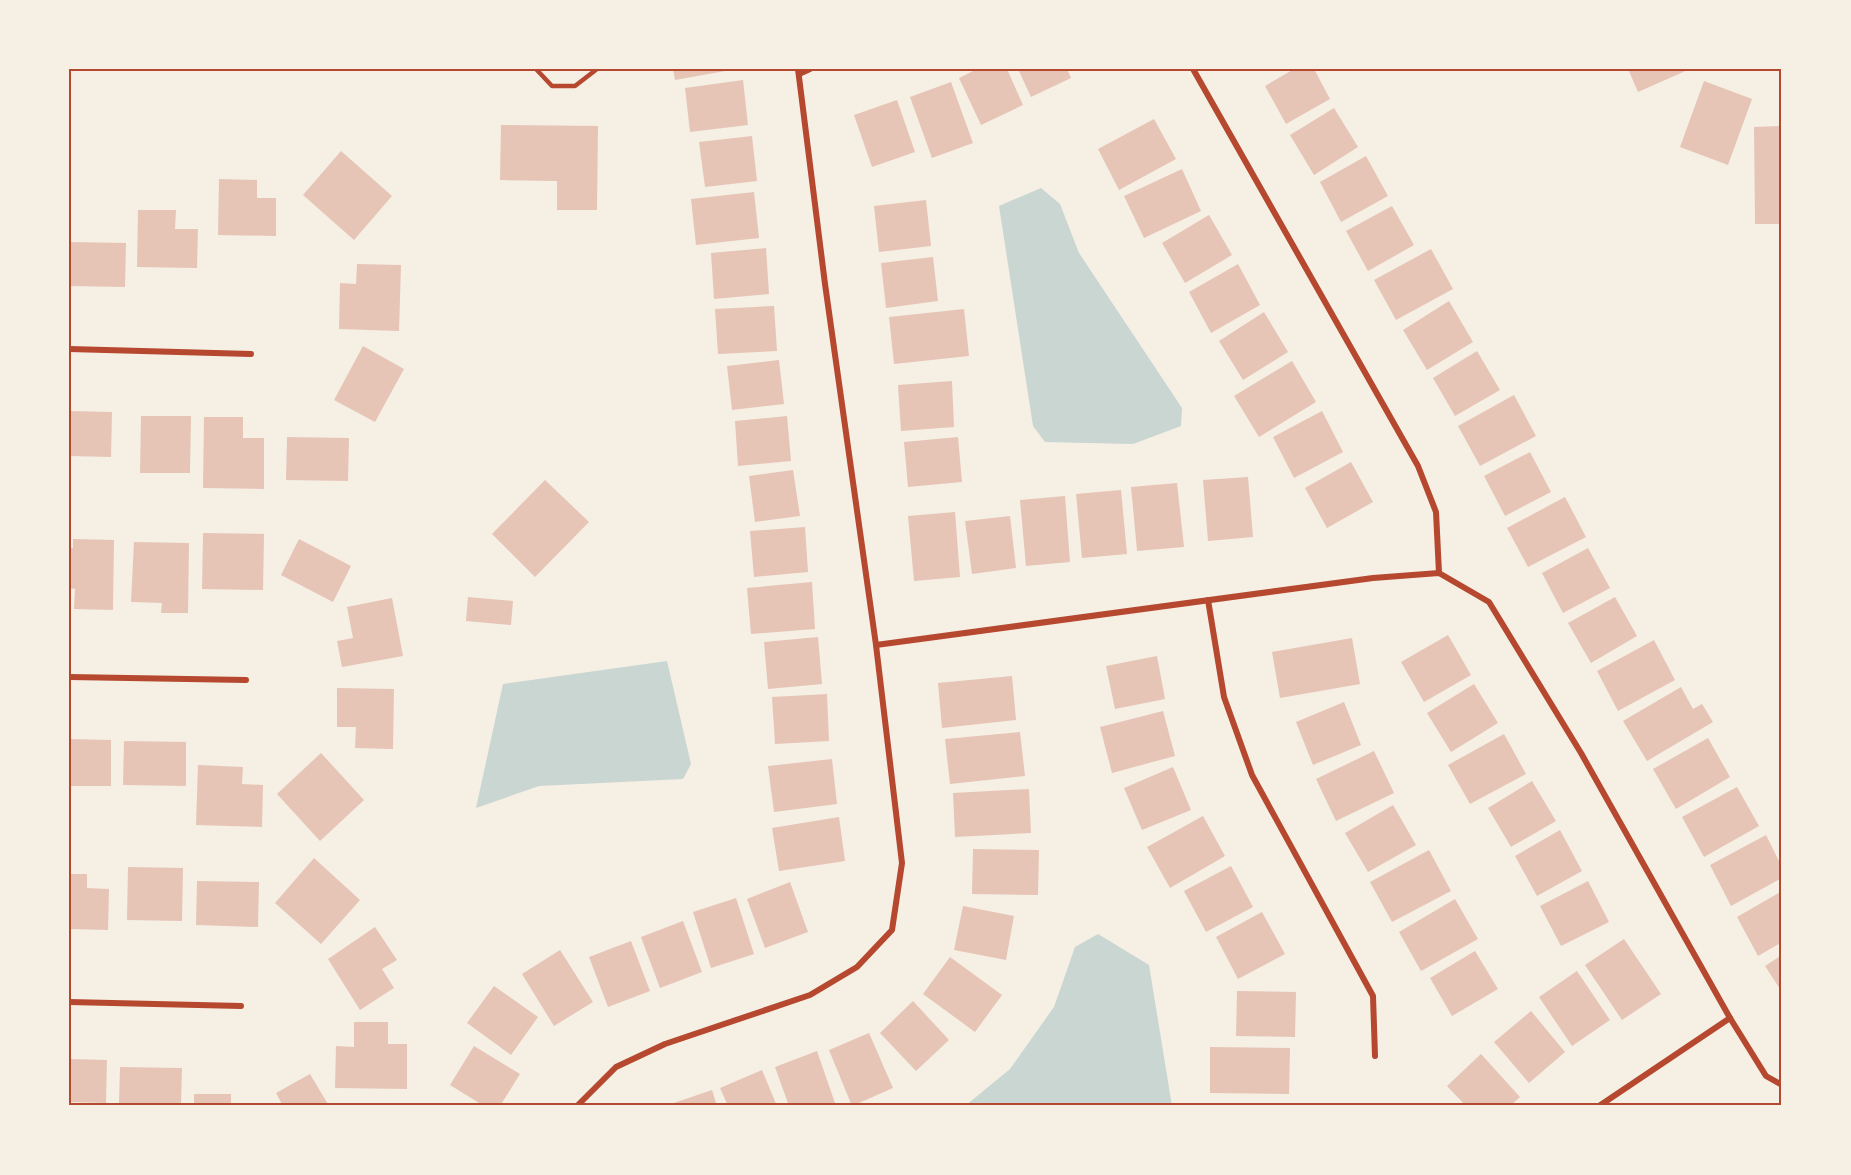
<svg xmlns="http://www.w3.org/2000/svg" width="1851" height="1175" viewBox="0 0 1851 1175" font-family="Commissioner,sans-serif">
<rect width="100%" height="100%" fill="#f6efe4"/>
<g fill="#c9d6d2">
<path d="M1041 188 1060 204 1079 253 1182 408 1181 426 1133 444 1045 442 1033 426 999 206Z"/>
<path d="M667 661 691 764 683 779 539 786 476 808 503 684Z"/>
<path d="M1098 934 1149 965 1172 1106H965L1010 1069 1054 1007 1075 947Z"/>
</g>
<g fill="#e6c5b7">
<path d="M673 69H731V70L675 80Z"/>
<path d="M977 69H1007L1023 105 981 125 959 78Z"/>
<path d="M1018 69H1067L1071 78 1031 97Z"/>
<path d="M1294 69H1314L1330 99 1286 124 1265 86Z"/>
<path d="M1628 69H1690L1638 92Z"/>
<path d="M743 80 748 125 690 132 685 88Z"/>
<path d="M1704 81 1752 99 1728 165 1680 147Z"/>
<path d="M951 82 973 143 932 158 910 97Z"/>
<path d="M897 100 915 152 872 167 854 115Z"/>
<path d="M1334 108 1358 147 1314 175 1290 135Z"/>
<path d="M1154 119 1176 159 1119 190 1098 149Z"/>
<path d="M501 125 598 126 597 210H557V181L500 180Z"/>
<path d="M1782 126V224H1755L1754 127Z"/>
<path d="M752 136 757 181 705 187 699 142Z"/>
<path d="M341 151 392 196 354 240 303 195Z"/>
<path d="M1366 156 1388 196 1341 222 1320 182Z"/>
<path d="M1182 169 1201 211 1144 238 1124 196Z"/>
<path d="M219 179 257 180V198H276V236L218 235Z"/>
<path d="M754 192 759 238 696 245 691 199Z"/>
<path d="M926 200 931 246 879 252 874 206Z"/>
<path d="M1392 206 1414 245 1368 271 1346 231Z"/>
<path d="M138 210H176L175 229H198L197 268 137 267Z"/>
<path d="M1209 215 1232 255 1185 283 1162 243Z"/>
<path d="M69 242 126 243 125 287 69 286Z"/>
<path d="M766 248 769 294 714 299 711 253Z"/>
<path d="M1431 249 1453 289 1396 320 1374 280Z"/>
<path d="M933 257 938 301 886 308 881 263Z"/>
<path d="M357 264 401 265 399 331 339 329 340 283 356 284Z"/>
<path d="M1238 264 1260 305 1211 333 1189 292Z"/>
<path d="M1449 301 1473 342 1427 370 1403 330Z"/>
<path d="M774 306 777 351 718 354 715 309Z"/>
<path d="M964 309 969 356 894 364 889 317Z"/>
<path d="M1264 312 1288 352 1243 380 1219 341Z"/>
<path d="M363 346 404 369 375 422 334 400Z"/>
<path d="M1477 351 1500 390 1455 416 1433 378Z"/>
<path d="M779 360 784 404 732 410 727 366Z"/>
<path d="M1292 361 1316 402 1259 437 1234 396Z"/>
<path d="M952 381 954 427 901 431 898 385Z"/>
<path d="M1514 395 1536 436 1480 466 1458 426Z"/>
<path d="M69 411 112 412 111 457 69 456Z"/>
<path d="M1322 411 1343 452 1294 478 1273 437Z"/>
<path d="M141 416H191L190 473H140Z"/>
<path d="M787 416 791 461 738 466 735 421Z"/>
<path d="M204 417H243V438H264V489L203 488Z"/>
<path d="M287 437 349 438 348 481 286 480Z"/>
<path d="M958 437 962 482 908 487 904 442Z"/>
<path d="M1530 452 1551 492 1505 516 1484 476Z"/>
<path d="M1351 462 1373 502 1327 528 1305 488Z"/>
<path d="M793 470 800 516 755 522 749 476Z"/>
<path d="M1248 477 1253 537 1208 541 1203 480Z"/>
<path d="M545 480 589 522 535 577 492 534Z"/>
<path d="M1177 483 1184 547 1137 551 1131 487Z"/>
<path d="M1121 490 1127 554 1082 558 1076 494Z"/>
<path d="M1065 496 1070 562 1026 566 1020 500Z"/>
<path d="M1565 497 1586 537 1528 567 1507 528Z"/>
<path d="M955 512 960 577 914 581 908 516Z"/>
<path d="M1010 516 1016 568 972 574 965 521Z"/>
<path d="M805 527 808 572 754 577 750 531Z"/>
<path d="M203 533 264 534 263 590 202 589Z"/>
<path d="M73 539 114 540 113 610 74 609 75 589 69 588V548H73Z"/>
<path d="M299 539 351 566 333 602 281 575Z"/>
<path d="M134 542 189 543 188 613H161L162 603 131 602Z"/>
<path d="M1588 548 1610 588 1563 613 1542 573Z"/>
<path d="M812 582 815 629 751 634 747 588Z"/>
<path d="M468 597 513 601 511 625 466 621Z"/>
<path d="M1615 597 1637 636 1591 663 1568 623Z"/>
<path d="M392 598 403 656 342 667 337 641 353 638 347 607Z"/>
<path d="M1448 635 1471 675 1424 702 1401 662Z"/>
<path d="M818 637 822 684 768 689 764 642Z"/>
<path d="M1352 638 1360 684 1280 698 1272 652Z"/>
<path d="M1654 640 1675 680 1618 711 1597 671Z"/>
<path d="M1157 656 1165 699 1115 709 1106 666Z"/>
<path d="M1012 676 1016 720 942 728 938 683Z"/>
<path d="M1474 684 1498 723 1451 752 1427 713Z"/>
<path d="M1681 687 1693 709 1702 704 1713 722 1647 761 1623 721Z"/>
<path d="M337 688 394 689 393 749 355 748 356 727H337Z"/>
<path d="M827 694 829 741 775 744 772 697Z"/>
<path d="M1344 702 1361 745 1313 765 1296 722Z"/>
<path d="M1163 711 1175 756 1112 773 1100 727Z"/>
<path d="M1020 732 1025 776 950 784 945 739Z"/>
<path d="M1504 734 1526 774 1470 804 1448 765Z"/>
<path d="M1708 738 1730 777 1676 809 1653 769Z"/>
<path d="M69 739 111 740V786H69Z"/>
<path d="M124 741 186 742V786L123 785Z"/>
<path d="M1374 751 1394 793 1336 821 1316 779Z"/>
<path d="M321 753 364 800 320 841 277 794Z"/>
<path d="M832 759 837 804 774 812 768 766Z"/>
<path d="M198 765 243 767 242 784 263 785 262 827 196 825Z"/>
<path d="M1173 767 1191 810 1142 830 1124 788Z"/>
<path d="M1532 781 1556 821 1511 847 1488 808Z"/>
<path d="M1737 787 1759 826 1704 857 1682 817Z"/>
<path d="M1029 789 1031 833 955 837 953 793Z"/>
<path d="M1393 805 1416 845 1368 872 1345 833Z"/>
<path d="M1203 816 1225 856 1170 888 1147 847Z"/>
<path d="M839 817 845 861 779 871 772 828Z"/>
<path d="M1560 830 1582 871 1537 896 1515 856Z"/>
<path d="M1766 835 1782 867V878L1731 906 1710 865Z"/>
<path d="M973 849 1039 850 1038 895 972 894Z"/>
<path d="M1429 850 1451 891 1392 922 1370 882Z"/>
<path d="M314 858 360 900 321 944 275 903Z"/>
<path d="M1231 866 1253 907 1206 932 1184 891Z"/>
<path d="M128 867 183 868 182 921 127 920Z"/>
<path d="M69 874H87V888L109 889 108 930 69 929Z"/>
<path d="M197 881 259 882 258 927 196 925Z"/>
<path d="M1588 881 1609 922 1561 946 1540 906Z"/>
<path d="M790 882 808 932 765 948 747 899Z"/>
<path d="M1782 891V942L1758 956 1737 917Z"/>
<path d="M736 898 754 954 711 968 693 912Z"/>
<path d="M1455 899 1478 939 1421 971 1399 932Z"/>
<path d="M963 906 1014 916 1006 960 954 950Z"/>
<path d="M1262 912 1285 954 1238 979 1216 937Z"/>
<path d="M683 921 702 972 660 988 641 937Z"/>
<path d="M375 927 397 960 382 969 394 988 360 1010 328 959Z"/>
<path d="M1624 939 1661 994 1622 1020 1585 965Z"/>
<path d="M631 941 650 991 608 1007 589 957Z"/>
<path d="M560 950 593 1002 554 1026 522 974Z"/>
<path d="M1475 951 1498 989 1452 1016 1430 978Z"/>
<path d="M1782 955V992L1765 966Z"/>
<path d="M950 957 1002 995 975 1032 923 994Z"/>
<path d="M1577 971 1610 1020 1572 1046 1539 997Z"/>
<path d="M494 986 538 1017 511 1055 467 1023Z"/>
<path d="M1237 991 1296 992 1295 1037 1236 1036Z"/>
<path d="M913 1001 949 1040 916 1071 880 1033Z"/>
<path d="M1531 1011 1565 1052 1529 1083 1494 1042Z"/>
<path d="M354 1022H388V1044H407V1089L335 1088 336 1046 354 1047Z"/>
<path d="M869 1033 893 1088 852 1106 829 1050Z"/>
<path d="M474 1046 520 1074 500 1106H484L450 1085Z"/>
<path d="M1210 1047 1290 1048 1289 1094 1210 1093Z"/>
<path d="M817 1051 836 1106H789L775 1067Z"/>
<path d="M1481 1054 1520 1097 1510 1106H1466L1447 1086Z"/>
<path d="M69 1059 107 1060 106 1103 69 1102Z"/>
<path d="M120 1067 182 1068 181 1104 119 1103Z"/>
<path d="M762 1070 777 1106H728L720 1088Z"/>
<path d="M310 1074 329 1106H283L276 1093Z"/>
<path d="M712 1090 717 1106H665Z"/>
<rect x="194" y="1094" width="37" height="12"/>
</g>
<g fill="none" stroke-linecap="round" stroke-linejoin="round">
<path stroke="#b5482f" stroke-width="4.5" d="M536 69 552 86H575L597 69"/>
<g stroke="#b5482f" stroke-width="6">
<path d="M1193 69 1418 466 1436 512 1439 573"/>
<path d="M799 74 810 69"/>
<path d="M69 349 251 354"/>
<path d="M1208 600 1224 697 1252 775 1373 996 1375 1056"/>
<path d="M876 645 1373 578 1439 573 1489 602 1581 753 1730 1018 1766 1076 1782 1085"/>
<path d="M69 677 246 680"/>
<path d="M69 1002 241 1006"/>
<path d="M577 1106 616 1067 665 1044 810 995 857 967 892 930 902 863 876 645 825 284 798 69"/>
<path d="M1599 1106 1730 1018"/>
</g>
</g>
<rect width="1851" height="1175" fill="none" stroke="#f6efe4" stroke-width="141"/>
<rect x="70" y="70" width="1710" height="1034" fill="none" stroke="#b5482f" stroke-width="2"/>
</svg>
